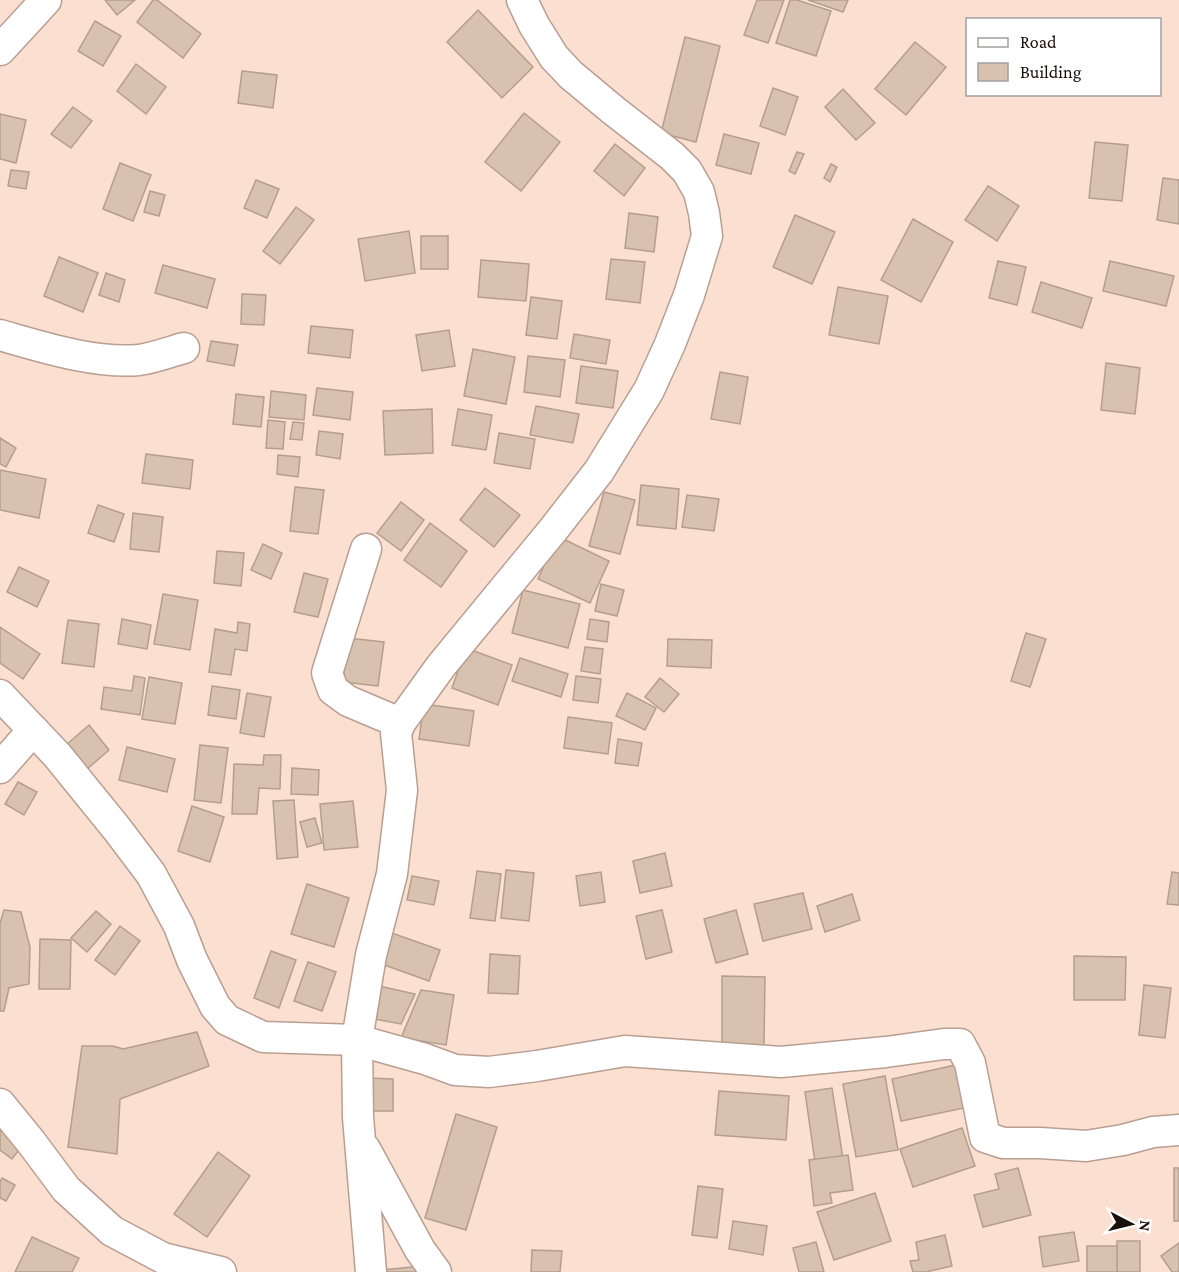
<svg xmlns="http://www.w3.org/2000/svg" width="1179" height="1272" viewBox="0 0 1179 1272" font-family="'Crimson Pro',serif">
<rect width="100%" height="100%" fill="#fbdfd1"/>
<g fill="#d8c1af" stroke="#b59e8d" stroke-width="1.5">
<path d="M105 0H135L117 15Z"/>
<path d="M153 0H157L201 34 183 58 137 22Z"/>
<path d="M757 0H784L768 43 744 35Z"/>
<path d="M790 0H797L831 11 816 56 776 43Z"/>
<path d="M808 0H848L843 12Z"/>
<path d="M478 10 533 67 502 98 447 42Z"/>
<path d="M95 21 121 36 103 66 78 51Z"/>
<path d="M685 37 720 46 696 142 661 133Z"/>
<path d="M915 42 946 67 906 115 875 89Z"/>
<path d="M136 64 166 87 146 114 117 91Z"/>
<path d="M242 71 277 75 273 108 238 103Z"/>
<path d="M773 88 798 97 785 135 760 126Z"/>
<path d="M843 89 875 123 856 140 825 107Z"/>
<path d="M73 107 92 121 71 148 51 134Z"/>
<path d="M524 113 560 142 521 191 485 162Z"/>
<path d="M0 114 26 120 16 163 0 159Z"/>
<path d="M724 134 759 143 751 174 716 165Z"/>
<path d="M1095 142 1128 145 1122 201 1089 198Z"/>
<path d="M615 144 645 168 624 196 594 171Z"/>
<path d="M797 152 804 154 795 174 789 171Z"/>
<path d="M120 163 151 175 133 221 103 209Z"/>
<path d="M831 164 837 167 830 182 824 178Z"/>
<path d="M11 170 29 172 26 189 8 186Z"/>
<path d="M1163 178 1179 180V224L1157 220Z"/>
<path d="M256 180 279 189 267 218 244 208Z"/>
<path d="M988 186 1019 206 997 241 965 220Z"/>
<path d="M150 191 165 195 159 216 144 212Z"/>
<path d="M296 207 314 220 280 264 263 251Z"/>
<path d="M629 213 658 217 654 252 625 248Z"/>
<path d="M795 215 835 232 812 284 773 267Z"/>
<path d="M913 219 953 242 921 302 881 280Z"/>
<path d="M409 231 415 273 365 281 358 239Z"/>
<rect x="421" y="236" width="27" height="33"/>
<path d="M59 257 98 273 83 312 44 296Z"/>
<path d="M611 259 645 262 640 303 606 299Z"/>
<path d="M481 260 529 264 526 301 478 297Z"/>
<path d="M998 261 1026 267 1017 305 989 298Z"/>
<path d="M1110 261 1174 276 1166 306 1103 291Z"/>
<path d="M163 265 215 279 207 308 155 293Z"/>
<path d="M106 273 125 280 119 302 99 295Z"/>
<path d="M1041 282 1092 298 1082 328 1032 312Z"/>
<path d="M838 287 888 296 879 344 829 335Z"/>
<path d="M242 294 266 295 264 325 241 324Z"/>
<path d="M531 297 562 301 557 339 526 335Z"/>
<path d="M311 326 353 330 350 358 308 353Z"/>
<path d="M449 330 455 366 422 371 416 335Z"/>
<path d="M574 334 610 340 606 364 570 358Z"/>
<path d="M211 341 238 345 234 366 207 361Z"/>
<path d="M473 349 515 357 506 404 464 396Z"/>
<path d="M528 356 565 360 560 397 524 392Z"/>
<path d="M1106 363 1140 368 1135 414 1101 410Z"/>
<path d="M581 366 618 371 613 408 576 403Z"/>
<path d="M720 372 748 377 740 424 711 419Z"/>
<path d="M317 388 353 392 350 420 313 415Z"/>
<path d="M271 391 306 395 304 420 269 417Z"/>
<path d="M236 394 264 397 261 427 233 424Z"/>
<path d="M536 406 579 414 573 443 530 435Z"/>
<path d="M432 409 433 453 385 455 383 411Z"/>
<path d="M458 409 492 415 486 450 452 445Z"/>
<path d="M268 420 285 422 283 449 266 448Z"/>
<path d="M293 422 304 423 302 440 290 439Z"/>
<path d="M319 431 343 434 340 459 316 455Z"/>
<path d="M499 433 535 439 530 469 494 463Z"/>
<path d="M0 438 16 448 6 467 0 464Z"/>
<path d="M146 454 193 460 190 489 142 483Z"/>
<path d="M278 455 300 457 298 477 277 474Z"/>
<path d="M0 470 46 479 39 518 0 510Z"/>
<path d="M641 485 679 489 676 529 637 525Z"/>
<path d="M295 487 324 490 318 534 290 531Z"/>
<path d="M485 488 520 515 494 547 460 520Z"/>
<path d="M604 492 635 500 620 554 589 546Z"/>
<path d="M687 495 719 499 714 531 682 527Z"/>
<path d="M401 502 424 520 401 551 377 533Z"/>
<path d="M98 505 124 514 114 542 88 533Z"/>
<path d="M133 513 163 517 159 552 130 549Z"/>
<path d="M430 523 467 551 441 587 404 560Z"/>
<path d="M557 536 609 561 590 603 538 579Z"/>
<path d="M263 544 282 553 271 579 251 570Z"/>
<path d="M217 551 244 553 241 586 214 583Z"/>
<path d="M19 567 49 581 37 607 7 592Z"/>
<path d="M304 573 328 579 318 617 294 612Z"/>
<path d="M601 584 624 590 617 616 595 611Z"/>
<path d="M523 590 580 604 568 648 512 633Z"/>
<path d="M163 594 198 600 190 650 154 644Z"/>
<path d="M122 619 151 625 147 649 118 644Z"/>
<path d="M590 619 609 622 607 642 587 639Z"/>
<path d="M68 620 99 624 94 667 62 663Z"/>
<path d="M238 622 250 624 247 651 235 649 231 675 209 672 215 629 237 633Z"/>
<path d="M0 627 40 654 23 679 0 663Z"/>
<path d="M1026 633 1046 639 1030 687 1011 681Z"/>
<path d="M348 638 384 642 378 686 343 682Z"/>
<path d="M668 639 712 640 711 668 667 666Z"/>
<path d="M585 647 603 649 600 674 581 671Z"/>
<path d="M466 648 512 665 498 705 452 688Z"/>
<path d="M520 658 568 674 561 697 512 681Z"/>
<path d="M134 676 145 678 140 715 101 709 104 687 132 691Z"/>
<path d="M576 676 601 679 598 703 573 700Z"/>
<path d="M149 677 182 683 175 724 142 719Z"/>
<path d="M660 678 679 694 664 712 645 697Z"/>
<path d="M212 686 240 690 236 719 208 715Z"/>
<path d="M247 693 271 697 264 737 240 733Z"/>
<path d="M627 693 656 708 645 730 616 716Z"/>
<path d="M424 704 474 711 469 746 419 739Z"/>
<path d="M568 717 612 723 608 754 564 748Z"/>
<path d="M89 725 109 750 86 770 65 746Z"/>
<path d="M618 739 642 743 638 766 615 763Z"/>
<path d="M200 745 228 748 221 803 194 800Z"/>
<path d="M127 747 175 759 167 792 119 780Z"/>
<path d="M264 755H281L280 789 259 788 257 814H232L234 764 263 765Z"/>
<path d="M292 768 319 770 318 795 291 794Z"/>
<path d="M18 782 37 792 24 815 5 804Z"/>
<path d="M294 800 298 857 277 859 273 801Z"/>
<path d="M353 801 358 847 324 850 320 804Z"/>
<path d="M192 806 224 817 210 862 178 851Z"/>
<path d="M315 818 322 843 307 847 300 822Z"/>
<path d="M665 853 672 886 640 893 633 861Z"/>
<path d="M506 870 534 873 529 921 501 918Z"/>
<path d="M477 871 501 874 495 921 470 918Z"/>
<path d="M601 872 605 902 580 906 576 876Z"/>
<path d="M1172 872 1179 873V905L1167 904Z"/>
<path d="M412 876 439 881 434 905 407 900Z"/>
<path d="M307 884 349 898 334 947 291 934Z"/>
<path d="M803 893 812 929 763 941 754 904Z"/>
<path d="M852 894 860 920 825 932 817 906Z"/>
<path d="M4 910 21 912 30 947 29 984 9 988 4 1011H0V923Z"/>
<path d="M662 910 672 952 646 959 636 916Z"/>
<path d="M736 910 748 954 716 963 704 919Z"/>
<path d="M96 911 111 924 87 952 71 938Z"/>
<path d="M120 926 140 941 115 975 95 960Z"/>
<path d="M386 931 440 950 429 981 376 962Z"/>
<path d="M40 939 71 940 70 989H39Z"/>
<path d="M271 951 296 960 279 1008 254 998Z"/>
<path d="M490 954 520 956 518 994 488 993Z"/>
<path d="M1074 956 1126 957 1125 1000H1074Z"/>
<path d="M308 962 336 972 322 1011 294 1001Z"/>
<path d="M722 976 765 977 764 1046H722Z"/>
<path d="M1144 985 1171 988 1165 1038 1139 1035Z"/>
<path d="M379 986 415 994 401 1024 374 1019Z"/>
<path d="M421 990 454 995 446 1045 401 1038Z"/>
<path d="M197 1032 209 1066 120 1099 117 1154 68 1147 82 1046H113L123 1049Z"/>
<path d="M960 1064 969 1107 901 1121 892 1079Z"/>
<path d="M885 1076 898 1150 856 1157 843 1084Z"/>
<path d="M369 1078 393 1079V1111H369Z"/>
<path d="M832 1088 844 1165 816 1169 805 1092Z"/>
<path d="M719 1091 789 1096 786 1140 715 1135Z"/>
<path d="M456 1114 497 1127 466 1230 425 1218Z"/>
<path d="M962 1128 975 1166 913 1187 900 1149Z"/>
<path d="M0 1130 22 1146 12 1159 0 1150Z"/>
<path d="M218 1152 250 1176 207 1237 174 1214Z"/>
<path d="M848 1155 853 1190 830 1193 832 1203 814 1206 809 1160Z"/>
<path d="M1018 1168 1031 1215 983 1227 974 1195 999 1189 995 1174Z"/>
<rect x="1174" y="1168" width="5" height="53"/>
<path d="M2 1178 15 1185 6 1201 0 1198V1182Z"/>
<path d="M698 1186 723 1189 717 1238 692 1235Z"/>
<path d="M875 1193 891 1241 834 1260 817 1212Z"/>
<path d="M733 1221 767 1226 763 1255 729 1249Z"/>
<path d="M1074 1232 1079 1261 1043 1267 1039 1237Z"/>
<path d="M945 1235 952 1266 926 1272H913L910 1261 919 1260 916 1242Z"/>
<path d="M32 1237 79 1258 72 1272H15Z"/>
<rect x="1117" y="1241" width="23" height="31"/>
<path d="M816 1242 824 1272H799L793 1248Z"/>
<path d="M1179 1243V1272H1172L1161 1256Z"/>
<rect x="1087" y="1246" width="30" height="26"/>
<path d="M532 1250 562 1251 560 1272H531Z"/>
<path d="M421 1266 422 1272H384L383 1270Z"/>
</g>
<g fill="none" stroke-linecap="round" stroke-linejoin="round">
<defs>
<g id="minor">
<path d="M0 50 46 0"/>
<path d="M0 335C42 347 95 364 139 360 154 358 169 352 184 348"/>
<path d="M366 549 327 673 333 690 348 701 400 723"/>
<path d="M0 695 57 755 117 829 151 874 179 926 192 960 215 1006 227 1020 263 1037 357 1040 425 1059 455 1070 489 1072 537 1066 625 1051 781 1062 886 1052 944 1044H960L970 1063 985 1137 1003 1143H1040L1086 1146 1123 1140 1153 1132 1179 1130"/>
<path d="M0 768 33 730"/>
<path d="M0 1104 31 1142 66 1189 112 1231 163 1258 221 1272"/>
<path d="M365 1149 420 1250 436 1272"/>
<path d="M371 1272 358 1117 357 1040 371 955 392 874 402 790 396 733 400 723 441 666 553 530 599 471 649 390 670 344 689 295 707 236 704 213 699 192 687 171 672 156 613 110 571 75 554 57 534 25 522 0"/>
</g>
</defs>
<use href="#minor" stroke="#b99f92" stroke-width="33"/>
<use href="#minor" stroke="#fff" stroke-width="30"/>
</g>
<rect x="966" y="18" width="195" height="78" fill="#ffffff" stroke="#a39f9e" stroke-width="1.5"/>
<rect x="978" y="38" width="30" height="9" fill="#ffffff" stroke="#a39f9e" stroke-width="1.5"/>
<text x="1020" y="48" font-size="18" fill="#19100c">Road</text>
<rect x="978" y="63" width="30" height="18" fill="#d8c1af" stroke="#a39f9e" stroke-width="1.5"/>
<text x="1020" y="78" font-size="18" fill="#19100c">Building</text>
<g transform="translate(1131 1224) rotate(97)" stroke="#ffffff" stroke-width="4.5" paint-order="stroke">
<path d="M0-4.5L10 22L0 15L-10 22Z" fill="#19100c"/>
<text y="-9" font-size="16" font-weight="bold" text-anchor="middle" fill="#19100c">N</text>
</g>
</svg>
